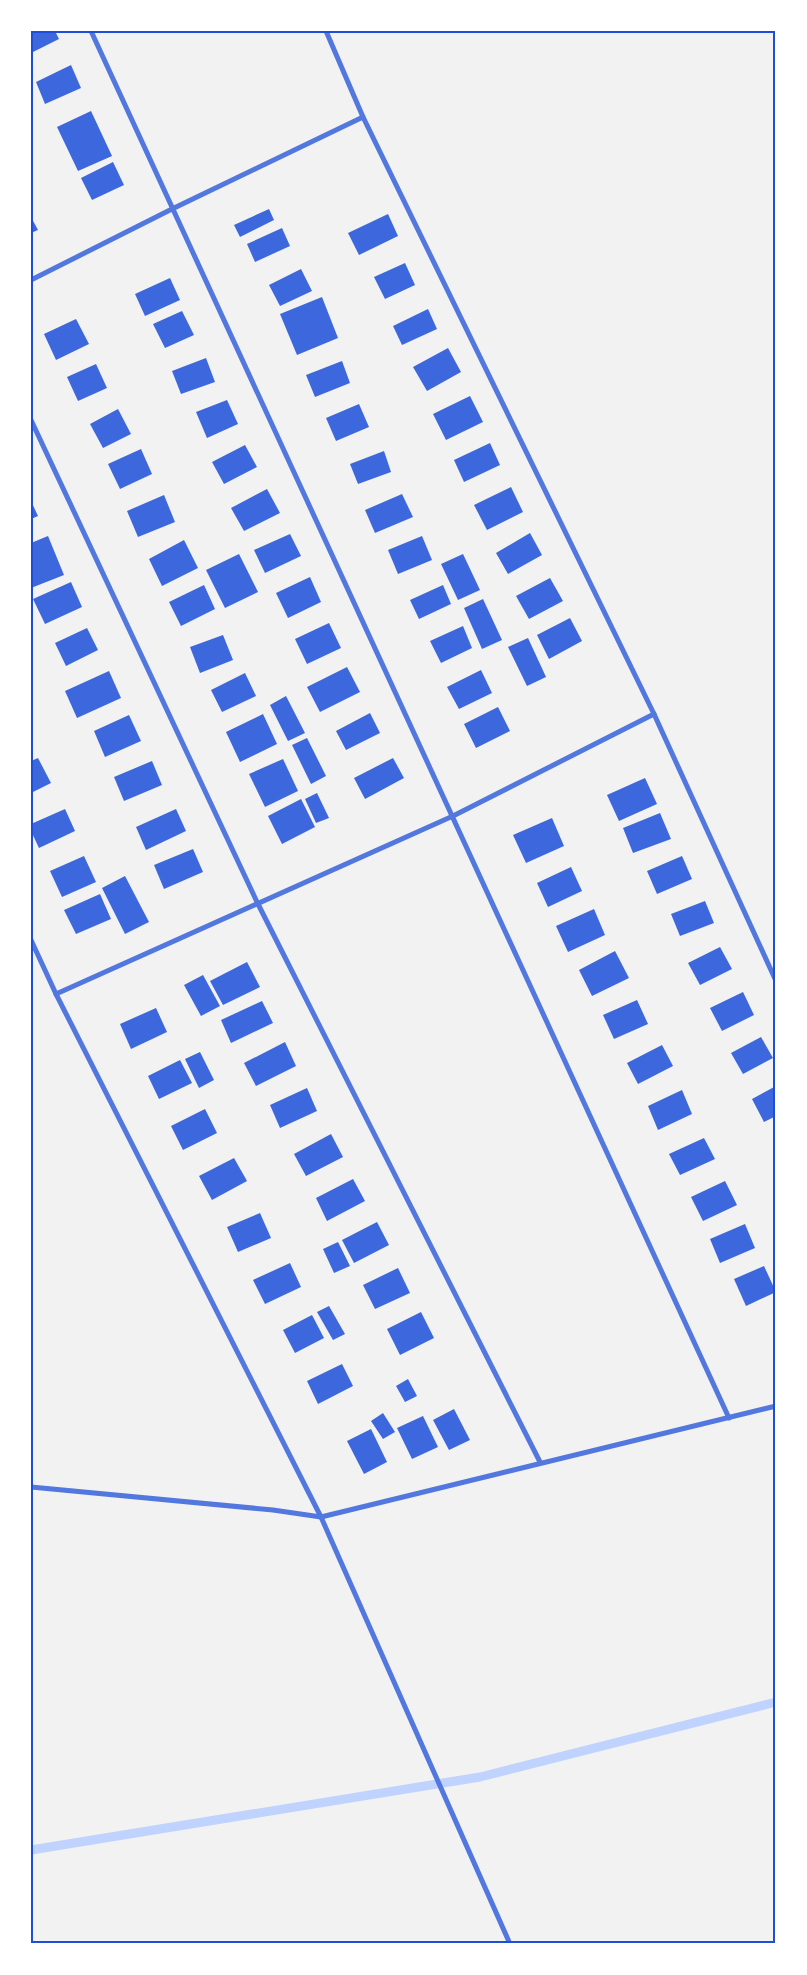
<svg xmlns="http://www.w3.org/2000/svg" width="807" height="1975" viewBox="0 0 807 1975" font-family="Poppins,sans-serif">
<rect width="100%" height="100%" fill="#f2f2f2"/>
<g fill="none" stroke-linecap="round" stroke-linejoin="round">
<path stroke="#bfd3fe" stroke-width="9" d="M31 1850 480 1777 776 1702"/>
</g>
<g fill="#3d67dc">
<path d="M31 31H55L59 39 31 53Z"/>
<path d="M71 65 81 88 45 104 36 82Z"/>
<path d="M91 111 112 156 78 171 57 127Z"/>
<path d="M113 162 124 185 92 200 81 178Z"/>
<path d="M269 209 274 220 240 237 234 225Z"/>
<path d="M388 214 398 236 359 255 348 233Z"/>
<path d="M31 217 38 230 31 233Z"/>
<path d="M282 228 290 246 255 262 247 244Z"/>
<path d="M405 263 415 285 385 299 374 277Z"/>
<path d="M301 269 312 291 280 306 269 285Z"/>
<path d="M170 278 180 300 145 316 135 294Z"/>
<path d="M322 297 338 338 297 355 280 314Z"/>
<path d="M428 309 437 329 402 345 393 326Z"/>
<path d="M182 311 194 335 165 348 153 324Z"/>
<path d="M76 319 89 344 56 360 44 334Z"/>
<path d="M448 348 461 372 427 391 413 367Z"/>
<path d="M206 358 215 382 181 394 172 371Z"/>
<path d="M342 361 350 383 315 397 306 375Z"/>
<path d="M96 364 107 388 78 401 67 377Z"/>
<path d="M470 396 483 422 446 440 433 414Z"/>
<path d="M227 400 238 424 207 438 196 412Z"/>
<path d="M359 404 369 427 336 441 326 418Z"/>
<path d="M118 409 131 434 103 448 90 424Z"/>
<path d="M490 443 500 465 464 482 454 460Z"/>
<path d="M245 445 257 467 224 484 212 462Z"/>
<path d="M141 449 152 474 120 489 108 464Z"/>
<path d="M384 451 391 472 358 484 350 464Z"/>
<path d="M511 487 523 512 487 530 474 505Z"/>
<path d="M267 489 280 513 244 531 231 508Z"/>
<path d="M402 494 413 517 375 533 365 510Z"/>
<path d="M164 495 175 522 138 537 127 511Z"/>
<path d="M31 501 38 516 31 519Z"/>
<path d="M530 533 542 555 508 574 496 553Z"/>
<path d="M290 534 301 556 265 573 254 550Z"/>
<path d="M48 536 64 575 31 588V543Z"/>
<path d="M422 536 432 560 398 574 388 550Z"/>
<path d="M184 540 198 568 162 586 149 559Z"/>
<path d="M239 554 258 592 225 608 206 570Z"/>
<path d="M463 554 480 590 458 600 441 564Z"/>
<path d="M310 577 321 602 288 618 276 593Z"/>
<path d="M550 578 563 601 529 619 516 596Z"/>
<path d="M71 582 82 607 45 624 33 599Z"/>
<path d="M204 585 215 609 181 626 169 602Z"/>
<path d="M443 585 451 604 419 619 410 600Z"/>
<path d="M483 599 502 640 482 649 464 608Z"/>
<path d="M570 618 582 641 549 659 537 635Z"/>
<path d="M329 623 341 648 307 664 295 639Z"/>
<path d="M463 626 472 648 441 663 430 641Z"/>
<path d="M87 628 98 650 66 666 55 643Z"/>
<path d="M223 635 233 660 200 673 190 647Z"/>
<path d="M528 638 546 677 527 686 508 647Z"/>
<path d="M347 667 360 692 320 712 307 687Z"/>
<path d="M481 670 492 693 459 709 447 687Z"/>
<path d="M109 671 121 698 77 718 65 691Z"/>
<path d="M245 673 256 696 222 712 211 690Z"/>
<path d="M286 696 305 733 288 741 270 705Z"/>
<path d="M498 707 510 731 476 748 464 724Z"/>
<path d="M370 713 380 733 346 750 336 731Z"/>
<path d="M263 714 277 744 240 762 226 732Z"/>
<path d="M129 715 141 741 105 757 94 731Z"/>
<path d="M307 738 326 776 311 784 292 745Z"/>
<path d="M38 758 51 783 31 793V761Z"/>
<path d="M393 758 404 778 365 799 354 778Z"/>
<path d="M283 759 298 791 265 807 249 774Z"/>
<path d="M152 761 162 785 124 801 114 777Z"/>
<path d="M645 778 657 804 619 821 607 795Z"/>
<path d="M317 793 329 818 316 823 305 799Z"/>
<path d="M301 799 315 827 282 844 268 816Z"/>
<path d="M65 809 75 831 39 848 31 831V824Z"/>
<path d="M176 809 186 831 146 850 136 827Z"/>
<path d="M660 813 671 839 633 853 623 828Z"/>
<path d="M552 818 564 846 526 863 513 835Z"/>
<path d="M193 849 203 872 164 889 154 865Z"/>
<path d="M84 856 96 882 62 897 50 871Z"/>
<path d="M682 856 692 879 657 894 647 871Z"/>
<path d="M571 867 582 891 548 907 537 883Z"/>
<path d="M125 876 149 922 125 934 102 888Z"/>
<path d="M100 894 111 919 76 934 64 910Z"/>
<path d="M705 901 714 923 680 936 671 914Z"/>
<path d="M594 909 605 935 568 952 556 926Z"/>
<path d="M720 947 732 969 700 985 688 963Z"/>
<path d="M615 951 629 978 592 996 579 970Z"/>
<path d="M247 962 260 987 223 1005 210 981Z"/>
<path d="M203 975 220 1006 201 1016 184 985Z"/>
<path d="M743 992 754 1015 722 1031 710 1008Z"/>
<path d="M637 1000 648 1024 614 1039 603 1015Z"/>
<path d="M262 1001 273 1023 231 1043 221 1020Z"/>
<path d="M156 1008 167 1032 131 1049 120 1024Z"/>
<path d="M761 1037 773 1058 743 1074 731 1053Z"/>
<path d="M285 1042 296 1066 256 1086 244 1063Z"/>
<path d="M662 1045 673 1066 638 1084 627 1063Z"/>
<path d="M200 1052 214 1080 199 1088 185 1059Z"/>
<path d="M180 1060 192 1083 159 1099 148 1076Z"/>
<path d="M776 1086V1116L764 1122 752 1099Z"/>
<path d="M307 1088 317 1111 280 1128 270 1105Z"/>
<path d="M682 1090 692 1114 658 1130 648 1106Z"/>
<path d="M205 1109 217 1133 183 1150 171 1126Z"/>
<path d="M331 1134 343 1157 306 1176 294 1154Z"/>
<path d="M704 1138 715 1159 680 1175 669 1154Z"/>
<path d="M234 1158 247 1181 212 1200 199 1176Z"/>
<path d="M353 1179 365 1201 327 1221 316 1198Z"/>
<path d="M725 1181 737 1205 703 1221 691 1197Z"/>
<path d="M260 1213 271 1238 238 1252 227 1227Z"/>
<path d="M377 1222 389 1245 354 1263 342 1240Z"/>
<path d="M745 1224 755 1248 720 1263 710 1239Z"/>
<path d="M338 1242 350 1266 334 1273 323 1249Z"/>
<path d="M290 1263 301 1287 265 1304 253 1280Z"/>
<path d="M764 1266 776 1292 746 1306 734 1279Z"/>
<path d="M398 1268 410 1293 375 1309 363 1285Z"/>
<path d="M329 1306 345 1334 333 1340 317 1312Z"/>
<path d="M421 1312 434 1338 400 1355 387 1329Z"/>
<path d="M312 1315 324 1338 295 1353 283 1330Z"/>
<path d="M342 1364 353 1386 318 1404 307 1381Z"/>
<path d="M408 1379 417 1396 405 1402 396 1386Z"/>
<path d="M454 1409 470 1440 449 1450 433 1420Z"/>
<path d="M383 1413 395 1432 383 1439 371 1421Z"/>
<path d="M423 1416 438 1447 412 1459 397 1428Z"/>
<path d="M371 1429 387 1462 364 1474 347 1441Z"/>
</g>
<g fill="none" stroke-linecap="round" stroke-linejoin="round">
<g stroke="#5277de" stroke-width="5">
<path d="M91 31 729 1418"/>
<path d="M326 31 363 117 654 714 776 981"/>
<path d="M31 280 172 209 363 117"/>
<path d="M31 420 257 902 540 1462"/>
<path d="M31 940 56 994 321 1517 510 1944"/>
<path d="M56 994 453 816 654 714"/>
<path d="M31 1487 273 1510 321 1517 776 1406"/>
</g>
</g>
<rect width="807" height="1975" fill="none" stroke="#ffffff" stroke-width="65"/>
<rect x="32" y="32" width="742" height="1910" fill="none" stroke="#1d4ed8" stroke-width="2"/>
</svg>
